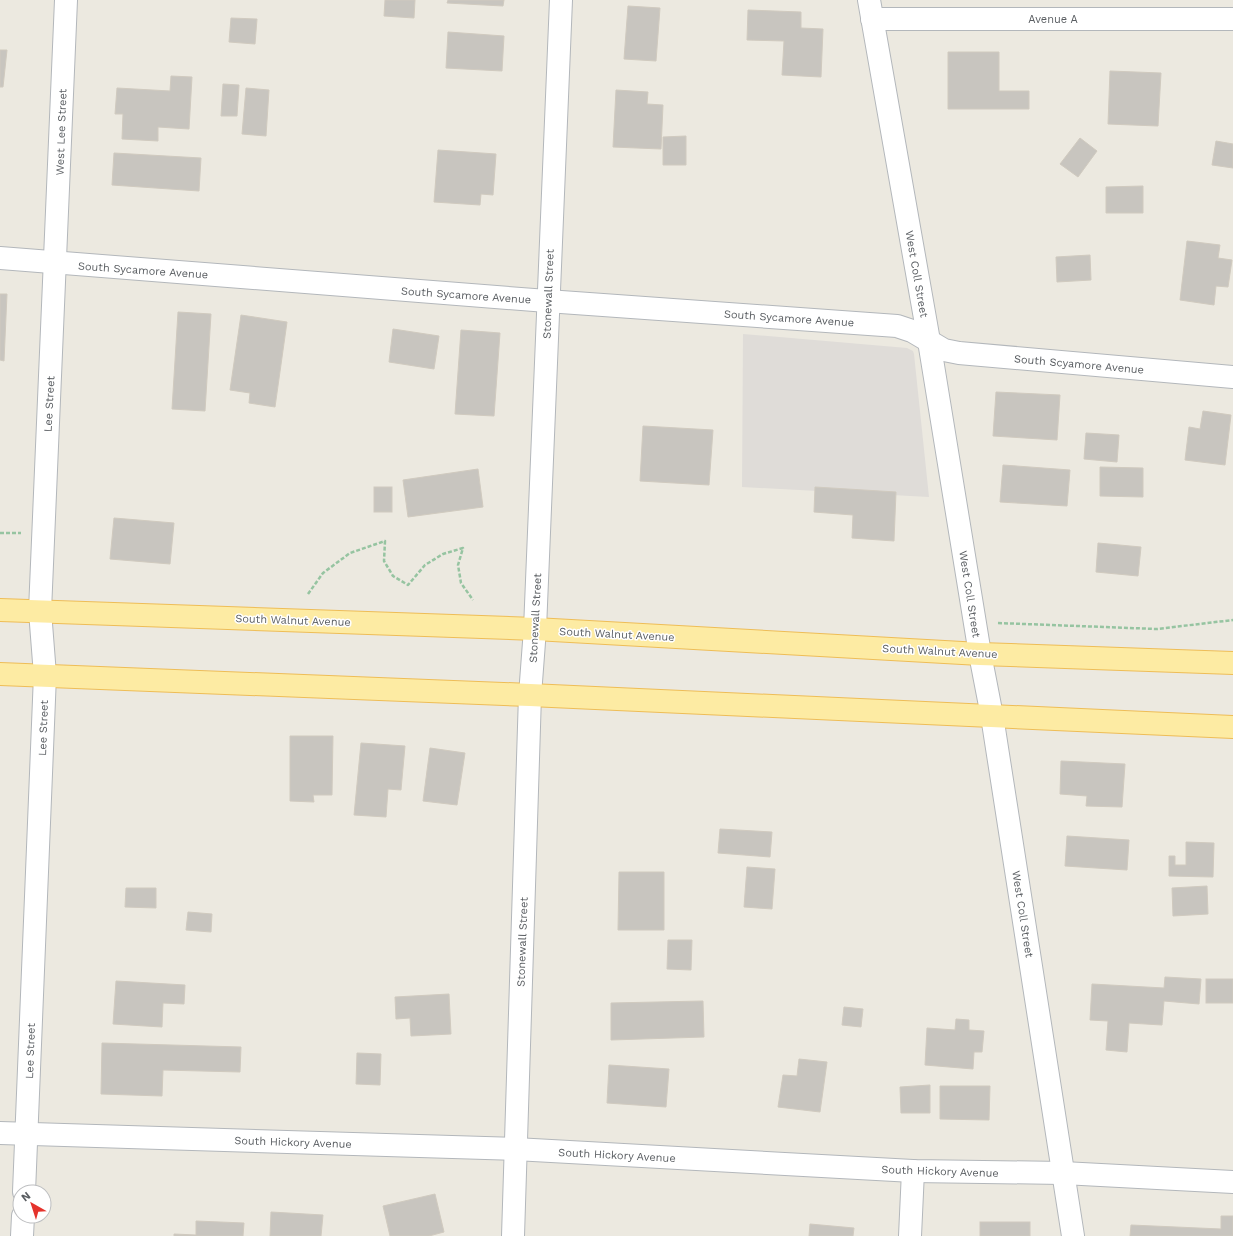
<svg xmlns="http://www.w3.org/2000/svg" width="1233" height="1236" viewBox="0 0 1233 1236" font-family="'Work Sans',sans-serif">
<rect width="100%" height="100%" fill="#ece9e0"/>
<path fill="#dfdcd8" d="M743 334 907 348 913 351 914 354 929 497 742 487Z"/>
<g fill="#c8c5bf" stroke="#d0cabf">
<path d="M385 0H415L414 18 384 16Z"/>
<path d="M448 0H504L503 6 447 3Z"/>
<path d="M628 6 660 8 656 61 624 59Z"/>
<path d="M748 10 801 12V28L823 29 821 77 782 75 784 41 747 40Z"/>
<path d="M231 18 257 19 255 44 229 42Z"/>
<path d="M448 32 504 36 502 71 446 68Z"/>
<path d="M0 50H7L3 87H0Z"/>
<path d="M948 52H999V91H1029V109H948Z"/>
<path d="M1110 71 1161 73 1158 126 1108 124Z"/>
<path d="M171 76 192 77 189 129 158 127V141L122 139 123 114H115L117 88 170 91Z"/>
<path d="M223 84 239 85 237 116H221Z"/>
<path d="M246 88 269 90 266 136 242 134Z"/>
<path d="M616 90 648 92 647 104 663 105 661 149 613 147Z"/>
<path d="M686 136V165H663V137Z"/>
<path d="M1080 138 1097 151 1078 177 1060 164Z"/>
<path d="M1216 141 1233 144V168L1212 165Z"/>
<path d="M438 150 496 154 493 195 481 194 480 205 434 202Z"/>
<path d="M114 153 201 158 199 191 112 185Z"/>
<path d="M1143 186V213H1106V187Z"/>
<path d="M1187 241 1220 245 1218 258 1232 260 1228 287 1216 286 1214 305 1180 300Z"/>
<path d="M1090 255 1091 280 1057 282 1056 257Z"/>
<path d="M0 294H7L4 361 0 360Z"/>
<path d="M178 312 211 314 205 411 172 409Z"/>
<path d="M241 315 287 322 275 407 249 403 250 393 230 390Z"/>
<path d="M393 329 439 336 434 369 389 362Z"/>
<path d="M461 330 500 333 494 416 455 414Z"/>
<path d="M996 392 1060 395 1057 440 993 436Z"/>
<path d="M1203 411 1231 415 1225 465 1185 460 1189 427 1200 429Z"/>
<path d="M643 426 713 430 709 485 640 481Z"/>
<path d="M1086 433 1119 435 1117 462 1084 459Z"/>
<path d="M1003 465 1070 470 1067 506 1000 502Z"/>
<path d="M1100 467 1143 468V497L1100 496Z"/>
<path d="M478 469 483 507 408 517 403 480Z"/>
<rect x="374" y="487" width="18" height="25"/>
<path d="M815 487 896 492 894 541 852 538 853 515 814 512Z"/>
<path d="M114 518 174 523 170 564 110 559Z"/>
<path d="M1098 543 1141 547 1138 576 1096 572Z"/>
<path d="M290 736H333L332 795H313L314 802 290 801Z"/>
<path d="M361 743 405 746 401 790 388 789 386 817 354 815Z"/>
<path d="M430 748 465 753 457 805 423 801Z"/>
<path d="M1061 761 1125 764 1122 807 1086 806 1087 796 1060 794Z"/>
<path d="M720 829 772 832 770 857 718 853Z"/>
<path d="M1067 836 1129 840 1127 870 1065 866Z"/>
<path d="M1186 842 1214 843 1213 877 1169 876V856H1175V865H1186Z"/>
<path d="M747 867 775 869 772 909 744 907Z"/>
<path d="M619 872H664V930H618Z"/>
<path d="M1207 886 1208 914 1173 916 1172 888Z"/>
<path d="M126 888H156V908L125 907Z"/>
<path d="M188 912 212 914 211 932 186 930Z"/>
<path d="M668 940H692L691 970 667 969Z"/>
<path d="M1165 977 1201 979 1199 1004 1164 1001 1162 1025 1129 1023 1127 1052 1106 1050 1108 1021 1090 1020 1092 984 1164 988Z"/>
<rect x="1206" y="979" width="27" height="24"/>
<path d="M116 981 185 985 184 1004 163 1003 162 1027 113 1024Z"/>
<path d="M449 994 451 1034 411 1036 410 1018 396 1019 395 997Z"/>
<path d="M703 1001 704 1037 611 1040V1003Z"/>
<path d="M844 1007 863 1009 861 1027 842 1025Z"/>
<path d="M956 1019 969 1020V1030L984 1031 982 1052H974L973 1069 925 1065 927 1028 955 1030Z"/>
<path d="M102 1043 241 1047 240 1072 163 1070 162 1096 101 1094Z"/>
<path d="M357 1053 381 1054 380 1085 356 1084Z"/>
<path d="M799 1059 827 1062 820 1112 778 1107 783 1075 797 1076Z"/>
<path d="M609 1065 669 1069 666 1107 607 1103Z"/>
<path d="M930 1085V1113H901L900 1087Z"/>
<path d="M940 1086H990L989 1120 940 1119Z"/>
<path d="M435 1194 444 1232 429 1236H390L383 1206Z"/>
<path d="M271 1212 323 1215 321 1236H270Z"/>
<path d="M1221 1216H1233V1236H1130L1131 1225 1221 1229Z"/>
<path d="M196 1221 244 1223 243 1236H174V1234L196 1235Z"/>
<rect x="980" y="1222" width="50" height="14"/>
<path d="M810 1224 854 1228 853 1236H809Z"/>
</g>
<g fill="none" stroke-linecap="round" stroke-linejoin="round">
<defs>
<g id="minor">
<path d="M869 0 929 341 980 654 992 716 1073 1236"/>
<path d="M872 19H1233"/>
<path d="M0 258 547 301 897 326 912 331 944 350 959 353 1233 377"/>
<path d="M0 1133 515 1149 913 1171 1063 1173 1233 1182"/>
<path d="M24 1192 45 675 40 611 66 0"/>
<path d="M22 1236 23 1216"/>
<path d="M513 1236 530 695 535 629 561 0"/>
<path d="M910 1236 913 1171"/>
</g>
<g id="major">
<path d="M0 610 535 629 980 654 1233 663"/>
<path d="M0 674 530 695 1233 727"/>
</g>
</defs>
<use href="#minor" stroke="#b3b7bb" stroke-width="24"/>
<use href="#major" stroke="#eebd57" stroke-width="24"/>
<g stroke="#96c4a1" stroke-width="2.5" stroke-dasharray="4 2" stroke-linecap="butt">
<path d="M0 533H21"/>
<path d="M308 594 323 573 350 553 385 541 384 561 393 576 408 585 425 565 443 554 463 548 458 565 461 583 473 600"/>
<path d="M998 623 1157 629 1233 620"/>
</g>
<use href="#minor" stroke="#fff" stroke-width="22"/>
<use href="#major" stroke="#fdeba3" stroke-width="22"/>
</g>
<g text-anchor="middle" stroke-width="3" stroke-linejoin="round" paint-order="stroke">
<g font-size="11" fill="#595d61" stroke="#fff">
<text x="1053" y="23">Avenue A</text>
<text transform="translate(61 132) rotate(-88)" y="4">West Lee Street</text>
<text transform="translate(143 270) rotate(4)" y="4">South Sycamore Avenue</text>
<text transform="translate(917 274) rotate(80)" y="4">West Coll Street</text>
<text transform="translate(548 294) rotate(-88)" y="4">Stonewall Street</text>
<text transform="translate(466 295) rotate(4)" y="4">South Sycamore Avenue</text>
<text transform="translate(789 318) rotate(4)" y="4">South Sycamore Avenue</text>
<text transform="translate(1079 364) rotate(5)" y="4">South Scyamore Avenue</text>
<text transform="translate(49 404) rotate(-87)" y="4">Lee Street</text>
<text transform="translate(970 594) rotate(81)" y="4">West Coll Street</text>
<text transform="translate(535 618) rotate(-87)" y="4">Stonewall Street</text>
<text transform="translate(293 620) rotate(2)" y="4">South Walnut Avenue</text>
<text transform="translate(617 634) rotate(3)" y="4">South Walnut Avenue</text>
<text transform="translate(940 651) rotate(3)" y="4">South Walnut Avenue</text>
<text transform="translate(43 728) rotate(-88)" y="4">Lee Street</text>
<text transform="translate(1023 914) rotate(81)" y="4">West Coll Street</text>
<text transform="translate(522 942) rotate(-88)" y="4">Stonewall Street</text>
<text transform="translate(30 1051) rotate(-88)" y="4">Lee Street</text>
<text transform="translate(293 1142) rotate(2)" y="4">South Hickory Avenue</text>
<text transform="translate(617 1155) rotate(3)" y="4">South Hickory Avenue</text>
<text transform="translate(940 1171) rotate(2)" y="4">South Hickory Avenue</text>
</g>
</g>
<g transform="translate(32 1204) rotate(321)"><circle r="19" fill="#ffffff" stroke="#bdbec0"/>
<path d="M0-3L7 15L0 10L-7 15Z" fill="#e5332c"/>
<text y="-6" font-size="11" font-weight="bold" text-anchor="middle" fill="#595d61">N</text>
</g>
</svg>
